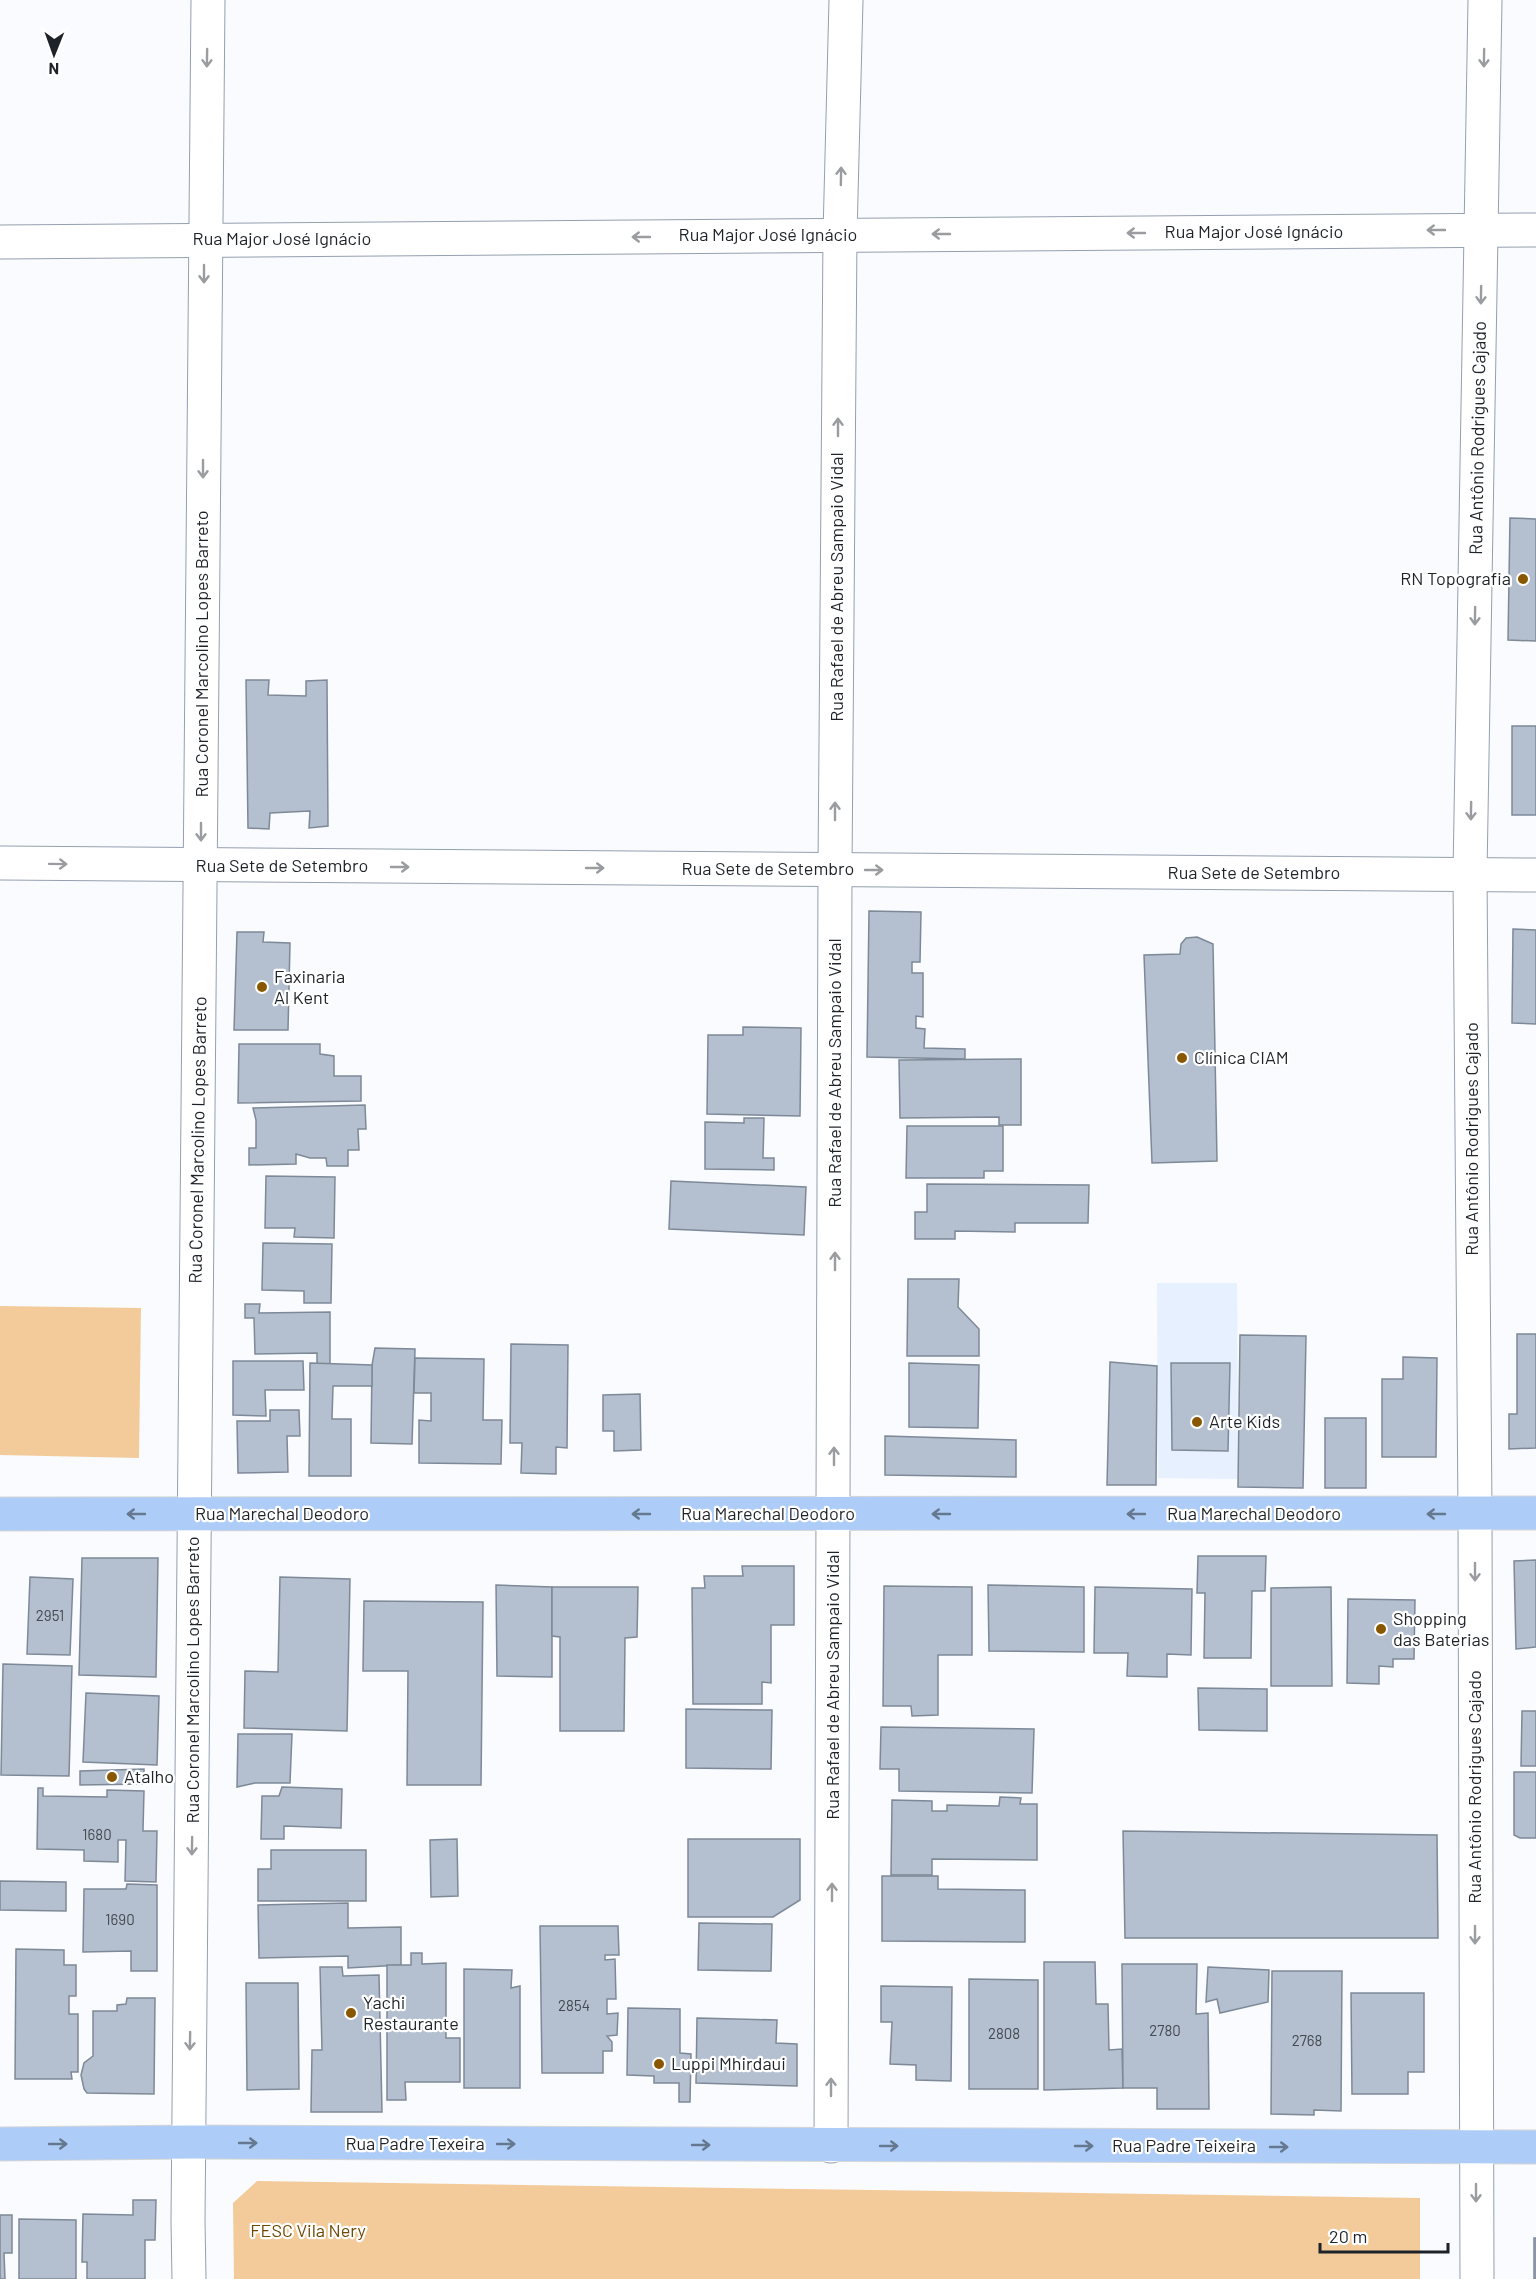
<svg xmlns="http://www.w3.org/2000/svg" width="1536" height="2279" viewBox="0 0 1536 2279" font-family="Barlow,sans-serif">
<rect width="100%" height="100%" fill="#f9fbfe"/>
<path fill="#e6f0fe" d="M1157 1283H1237L1238 1479 1158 1478Z"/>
<g fill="#f3cb9a">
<path d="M0 1306 141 1308 139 1458 0 1455Z"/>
<path d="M257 2181 1420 2198V2279H234L233 2203Z"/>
</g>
<g fill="#b4bfcf" stroke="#7e8998" stroke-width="1.5">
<path d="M1510 518 1536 519V641L1508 640Z"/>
<path d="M246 680H269L268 695 306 696V681L327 680 328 826 309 828 310 811 270 813 269 829 248 828Z"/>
<rect x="1512" y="726" width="24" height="89"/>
<path d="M869 911 921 912 920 962H912V973H923V1017L916 1016V1028L925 1029 924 1048 965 1049V1059L867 1057Z"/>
<path d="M1513 929 1536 930V1024L1512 1023Z"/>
<path d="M237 932H264L263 942 290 943 288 1030H234Z"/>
<path d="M1197 937 1213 944 1217 1161 1152 1163 1144 955 1180 954 1181 944 1186 938Z"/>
<path d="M743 1027 801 1028 800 1116 707 1114 708 1035H743Z"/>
<path d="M239 1044H320V1054L334 1056V1076H361V1101L238 1103Z"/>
<path d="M1021 1059V1125H999V1117L900 1118 899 1060Z"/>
<path d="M365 1105 366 1129H358L359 1150H348V1166H327L326 1158H310L296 1154V1164L249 1165V1148H256V1120L253 1108Z"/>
<path d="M744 1118H764L763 1158H774V1170L705 1169V1122L744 1123Z"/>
<path d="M907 1126H1003V1171H984V1178H906Z"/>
<path d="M266 1176 335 1177 334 1238 294 1237 295 1228H265Z"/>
<path d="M671 1181 806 1187 804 1235 669 1229Z"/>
<path d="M927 1184 1089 1185 1088 1223H1015V1232L955 1231V1239H915V1212H927Z"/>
<path d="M263 1243 332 1244 331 1303H304V1291L262 1290Z"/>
<path d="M908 1279H959L958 1307 979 1329V1356H907Z"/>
<path d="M245 1304H260L259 1313 330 1312V1364H317V1353L255 1354 254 1318H245Z"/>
<path d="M1517 1334H1536V1448L1509 1449V1414H1517Z"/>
<path d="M1240 1335 1306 1336 1303 1488 1238 1487Z"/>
<path d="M511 1344 568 1345 567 1448 556 1447V1474L521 1473 522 1443H510Z"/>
<path d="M375 1348 415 1349 412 1444 371 1443 372 1365Z"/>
<path d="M1403 1357 1437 1358 1436 1457H1382V1379H1403Z"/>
<path d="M415 1358 484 1359 483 1420H502L501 1464 419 1463V1420L431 1421V1393H414Z"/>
<path d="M233 1361H303L304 1390H265L266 1416 233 1415Z"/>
<path d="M1110 1362 1157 1366 1156 1485H1107Z"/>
<path d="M310 1363 372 1365V1386H333L332 1419H351V1476H309Z"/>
<path d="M909 1363 979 1365 978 1428 909 1427Z"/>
<path d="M1171 1363H1230L1228 1451 1172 1450Z"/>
<path d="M640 1394 641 1450 614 1451V1431H603V1395Z"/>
<path d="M270 1410H299L300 1436H287L288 1472 238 1473 237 1421H270Z"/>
<rect x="1325" y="1418" width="41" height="70"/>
<path d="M885 1436 1016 1440V1477L885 1475Z"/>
<path d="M1198 1556H1266L1265 1591H1252L1251 1658H1204L1205 1593H1197Z"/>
<path d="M82 1558H158L156 1677 79 1675Z"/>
<path d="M1536 1560V1647L1516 1649 1514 1561Z"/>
<path d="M742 1566H794V1625H771V1683L762 1682V1704H693L692 1588H705L704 1576H743Z"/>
<path d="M30 1577 73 1579 70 1655 27 1654Z"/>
<path d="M280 1577 350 1579 347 1731 244 1728 245 1671 278 1672Z"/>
<path d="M496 1585 552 1587V1677L497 1676Z"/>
<path d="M988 1585 1084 1587V1652L989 1651Z"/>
<path d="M884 1586 972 1587V1655H938V1715L912 1716 911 1706H883Z"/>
<path d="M552 1587H638L637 1637 625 1638 624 1731H560V1637L552 1636Z"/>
<path d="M1095 1587 1192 1589 1191 1655 1167 1654V1677L1127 1676 1128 1653H1094Z"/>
<path d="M1331 1587 1332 1686H1271V1588Z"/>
<path d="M1348 1599 1415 1600 1414 1659H1393V1667L1379 1666V1684L1347 1683Z"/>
<path d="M364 1601 483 1602 481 1785H407L408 1671H363Z"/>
<path d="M3 1664 72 1666 69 1776 1 1775Z"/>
<path d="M1198 1688 1267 1689V1731L1199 1730Z"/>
<path d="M86 1693 159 1696 157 1765 83 1762Z"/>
<path d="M686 1709 772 1710 771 1769 686 1768Z"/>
<path d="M1522 1711H1536V1766H1521Z"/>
<path d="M881 1727 1034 1729 1032 1793 899 1791V1769H880Z"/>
<path d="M238 1734H292L290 1783H255L237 1787Z"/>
<path d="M144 1769V1784L80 1785V1771Z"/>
<path d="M1514 1772H1536V1838H1520L1514 1835Z"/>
<path d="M282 1787 342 1789 341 1828 284 1826V1839H261L262 1796H279Z"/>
<path d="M38 1788H43V1796L107 1797V1790L144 1791 143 1831H157L156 1882 125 1881 126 1840H118V1862L84 1861V1850L37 1849Z"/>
<path d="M1000 1797 1021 1798 1020 1804H1037V1860L932 1859V1875H891L892 1800 932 1801V1811H947V1805L999 1806Z"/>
<path d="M1123 1831 1437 1835 1438 1938H1125Z"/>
<path d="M457 1839 458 1896 431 1897 430 1840Z"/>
<path d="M688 1839H800V1900L773 1917H688Z"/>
<path d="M271 1850H366V1901H258V1869H271Z"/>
<path d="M882 1876H938V1889L1025 1890V1942L882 1941Z"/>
<path d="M0 1881 66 1882V1911L0 1910Z"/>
<path d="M127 1884 157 1885V1971H131V1951L83 1952 84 1889H126Z"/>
<path d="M348 1903V1928L401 1927V1965L348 1968V1956L259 1958 258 1905Z"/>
<path d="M699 1923 772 1924 771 1971 698 1970Z"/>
<path d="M540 1926H618L619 1955H605V1960L615 1959 616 1999H607V2014L618 2013 617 2035 607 2036 612 2042V2051H603V2073H542Z"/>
<path d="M16 1949 64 1950V1965H76V1996H69V2014H78V2072H71L72 2079H15Z"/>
<path d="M411 1953H422V1964L446 1963V2038H460V2082H405L406 2100H387V1965H411Z"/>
<path d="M1044 1962H1095L1096 2004H1108L1109 2050 1122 2049 1123 2088 1044 2090Z"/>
<path d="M1122 1964H1197L1196 2014 1208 2013 1209 2109H1157V2088H1123Z"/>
<path d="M320 1967H342L343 1976 379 1975 382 2112H311L312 2050H322Z"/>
<path d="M1208 1967 1269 1970 1268 2002 1220 2013 1217 1999 1206 2002Z"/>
<path d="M464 1969 512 1970 511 1988 520 1986V2088H464Z"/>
<path d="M1272 1971H1342L1341 2111 1314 2110V2115L1271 2114Z"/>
<path d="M969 1979 1038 1980V2089H969Z"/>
<path d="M246 1983H298L299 2089 247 2090Z"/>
<path d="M881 1986 952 1987 951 2081 916 2080V2065L890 2064 892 2022H881Z"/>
<path d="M1351 1993H1424V2072H1408V2094H1352Z"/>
<path d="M127 1998H155L154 2094 87 2093 84 2089 81 2075 84 2063 93 2056V2011H117V2005L126 2004Z"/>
<path d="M628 2008 680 2009V2053L691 2054 690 2102H679V2083H654V2076L627 2075Z"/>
<path d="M697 2018 777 2020 776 2043 797 2044V2086L696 2083Z"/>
<path d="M133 2200H156L155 2240H145V2279H87V2262H82L83 2214 133 2215Z"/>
<path d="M0 2215H12V2253H4L5 2279H0Z"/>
<path d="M19 2219 76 2220V2279H19Z"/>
<rect x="1534" y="2238" width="2" height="41"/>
</g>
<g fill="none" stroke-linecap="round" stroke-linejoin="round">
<defs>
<g id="minor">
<path d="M0 242 1536 230"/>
<path d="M0 863 1536 875"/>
<path d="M831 2146 835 870 840 235 846 0"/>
<path d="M189 2279 188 2221 208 0"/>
<path d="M1477 2279 1475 1514 1470 874 1485 0"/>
</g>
<g id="major">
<path d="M0 1514 1536 1513"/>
<path d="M0 2144 189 2142 1536 2147"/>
</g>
</defs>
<use href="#minor" stroke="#949faf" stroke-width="35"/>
<use href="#major" stroke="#d6d7d8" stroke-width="35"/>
<use href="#minor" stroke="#fff" stroke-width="33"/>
<use href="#major" stroke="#adccf7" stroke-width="33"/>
</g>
<defs><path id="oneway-shaft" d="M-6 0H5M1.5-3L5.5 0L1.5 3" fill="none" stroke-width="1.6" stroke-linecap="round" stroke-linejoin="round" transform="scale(1.5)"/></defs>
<g stroke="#9a9c9f">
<use href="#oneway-shaft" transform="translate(207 58) rotate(91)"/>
<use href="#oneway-shaft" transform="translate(1484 58) rotate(91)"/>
<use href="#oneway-shaft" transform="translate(841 176) rotate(-89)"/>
<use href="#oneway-shaft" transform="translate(1436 230) rotate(180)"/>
<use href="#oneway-shaft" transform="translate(1136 233) rotate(180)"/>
<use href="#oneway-shaft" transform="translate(941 234) rotate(180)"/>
<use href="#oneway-shaft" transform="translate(641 237) rotate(180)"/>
<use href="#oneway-shaft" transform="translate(204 274) rotate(90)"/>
<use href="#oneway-shaft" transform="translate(1481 295) rotate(91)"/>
<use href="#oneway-shaft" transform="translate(838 427) rotate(-90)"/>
<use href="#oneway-shaft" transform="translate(203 469) rotate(90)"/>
<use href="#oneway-shaft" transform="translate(1475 616) rotate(91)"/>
<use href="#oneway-shaft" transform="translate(835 811) rotate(-90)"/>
<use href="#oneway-shaft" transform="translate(1471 811) rotate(91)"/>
<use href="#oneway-shaft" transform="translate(201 832) rotate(90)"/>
<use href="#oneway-shaft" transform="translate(58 864) rotate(1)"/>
<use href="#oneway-shaft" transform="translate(400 867)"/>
<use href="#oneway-shaft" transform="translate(595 868)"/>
<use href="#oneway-shaft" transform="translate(874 870)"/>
<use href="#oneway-shaft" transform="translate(835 1261) rotate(-90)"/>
<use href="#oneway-shaft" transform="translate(834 1456) rotate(-90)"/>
<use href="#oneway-shaft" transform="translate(1475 1572) rotate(90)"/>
<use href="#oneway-shaft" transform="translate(192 1846) rotate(91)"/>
<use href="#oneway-shaft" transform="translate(832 1892) rotate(-90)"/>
<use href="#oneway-shaft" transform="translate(1475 1935) rotate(90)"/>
<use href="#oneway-shaft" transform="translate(190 2041) rotate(91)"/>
<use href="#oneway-shaft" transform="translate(831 2087) rotate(-90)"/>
<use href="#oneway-shaft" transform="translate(1476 2193) rotate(90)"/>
</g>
<g stroke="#667890">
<use href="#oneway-shaft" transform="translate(136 1514) rotate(-180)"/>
<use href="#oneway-shaft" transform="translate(641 1514) rotate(180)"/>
<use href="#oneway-shaft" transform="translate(941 1514) rotate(180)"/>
<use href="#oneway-shaft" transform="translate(1136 1514) rotate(180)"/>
<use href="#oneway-shaft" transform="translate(1436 1514) rotate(180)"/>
<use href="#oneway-shaft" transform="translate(248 2143)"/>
<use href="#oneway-shaft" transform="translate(58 2144)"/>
<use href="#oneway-shaft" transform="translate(506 2144)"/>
<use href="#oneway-shaft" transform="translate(701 2145)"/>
<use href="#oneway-shaft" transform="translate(889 2146)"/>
<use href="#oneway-shaft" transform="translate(1084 2146)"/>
<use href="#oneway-shaft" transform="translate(1279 2147)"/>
</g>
<g fill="#885700" stroke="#fff" stroke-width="2">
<circle cx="1523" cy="579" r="6"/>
<circle cx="262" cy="987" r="6"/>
<circle cx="1182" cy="1058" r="6"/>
<circle cx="1197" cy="1422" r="6"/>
<circle cx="1381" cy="1629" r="6"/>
<circle cx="112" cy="1777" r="6"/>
<circle cx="351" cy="2013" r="6"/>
<circle cx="659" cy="2064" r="6"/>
</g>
<g text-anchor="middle" stroke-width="4.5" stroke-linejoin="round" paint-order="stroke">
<g font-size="15" fill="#444a52">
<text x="50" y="1621">2951</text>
<text x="97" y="1840">1680</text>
<text x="120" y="1925">1690</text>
<text x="574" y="2011">2854</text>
<text x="1165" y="2036">2780</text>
<text x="1004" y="2039">2808</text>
<text x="1307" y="2046">2768</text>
</g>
<g font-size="18" fill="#1e2329" stroke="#fff">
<text x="1254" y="238">Rua Major José Ignácio</text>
<text x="768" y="241">Rua Major José Ignácio</text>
<text x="282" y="245">Rua Major José Ignácio</text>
<text transform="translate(1478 438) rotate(-89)" y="6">Rua Antônio Rodrigues Cajado</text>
<text transform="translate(837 587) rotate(-90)" y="6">Rua Rafael de Abreu Sampaio Vidal</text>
<text transform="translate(202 654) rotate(-90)" y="6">Rua Coronel Marcolino Lopes Barreto</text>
<text x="282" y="872">Rua Sete de Setembro</text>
<text x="768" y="875">Rua Sete de Setembro</text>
<text x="1254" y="879">Rua Sete de Setembro</text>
<text transform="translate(835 1073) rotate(-90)" y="6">Rua Rafael de Abreu Sampaio Vidal</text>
<text transform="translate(1472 1139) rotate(-90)" y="6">Rua Antônio Rodrigues Cajado</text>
<text transform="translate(198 1140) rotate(-89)" y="6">Rua Coronel Marcolino Lopes Barreto</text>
<text x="282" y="1520">Rua Marechal Deodoro</text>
<text x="768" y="1520">Rua Marechal Deodoro</text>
<text x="1254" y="1520">Rua Marechal Deodoro</text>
<text transform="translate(193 1680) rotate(-90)" y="6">Rua Coronel Marcolino Lopes Barreto</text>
<text transform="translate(833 1685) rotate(-90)" y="6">Rua Rafael de Abreu Sampaio Vidal</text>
<text transform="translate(1475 1787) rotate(-90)" y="6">Rua Antônio Rodrigues Cajado</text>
<text x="415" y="2150">Rua Padre Texeira</text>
<text x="1184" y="2152">Rua Padre Teixeira</text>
</g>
<g font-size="18" fill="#1e2329" stroke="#fff" text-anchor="start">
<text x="1511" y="585" text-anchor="end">RN Topografia</text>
<text x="274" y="983">Faxinaria<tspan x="274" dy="21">Al Kent</tspan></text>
<text x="1194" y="1064">Clínica CIAM</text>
<text x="1209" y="1428">Arte Kids</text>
<text x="1393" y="1625">Shopping<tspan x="1393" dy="21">das Baterias</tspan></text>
<text x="124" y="1783">Atalho</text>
<text x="363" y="2009">Yachi<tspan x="363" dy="21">Restaurante</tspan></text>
<text x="671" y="2070">Luppi Mhirdaui</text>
</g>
<g font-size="18" fill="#704700" stroke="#fff">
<text x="308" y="2237">FESC Vila Nery</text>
</g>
</g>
<g transform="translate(54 54) rotate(181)" stroke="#ffffff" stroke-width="4.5" paint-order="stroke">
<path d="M0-4.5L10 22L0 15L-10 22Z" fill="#1e2329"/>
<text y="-9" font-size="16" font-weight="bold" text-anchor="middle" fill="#1e2329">N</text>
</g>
<path d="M1320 2243v9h128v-9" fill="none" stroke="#1e2329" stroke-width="3"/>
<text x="1329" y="2243" font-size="18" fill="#1e2329" stroke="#ffffff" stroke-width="4.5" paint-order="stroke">20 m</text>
</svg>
